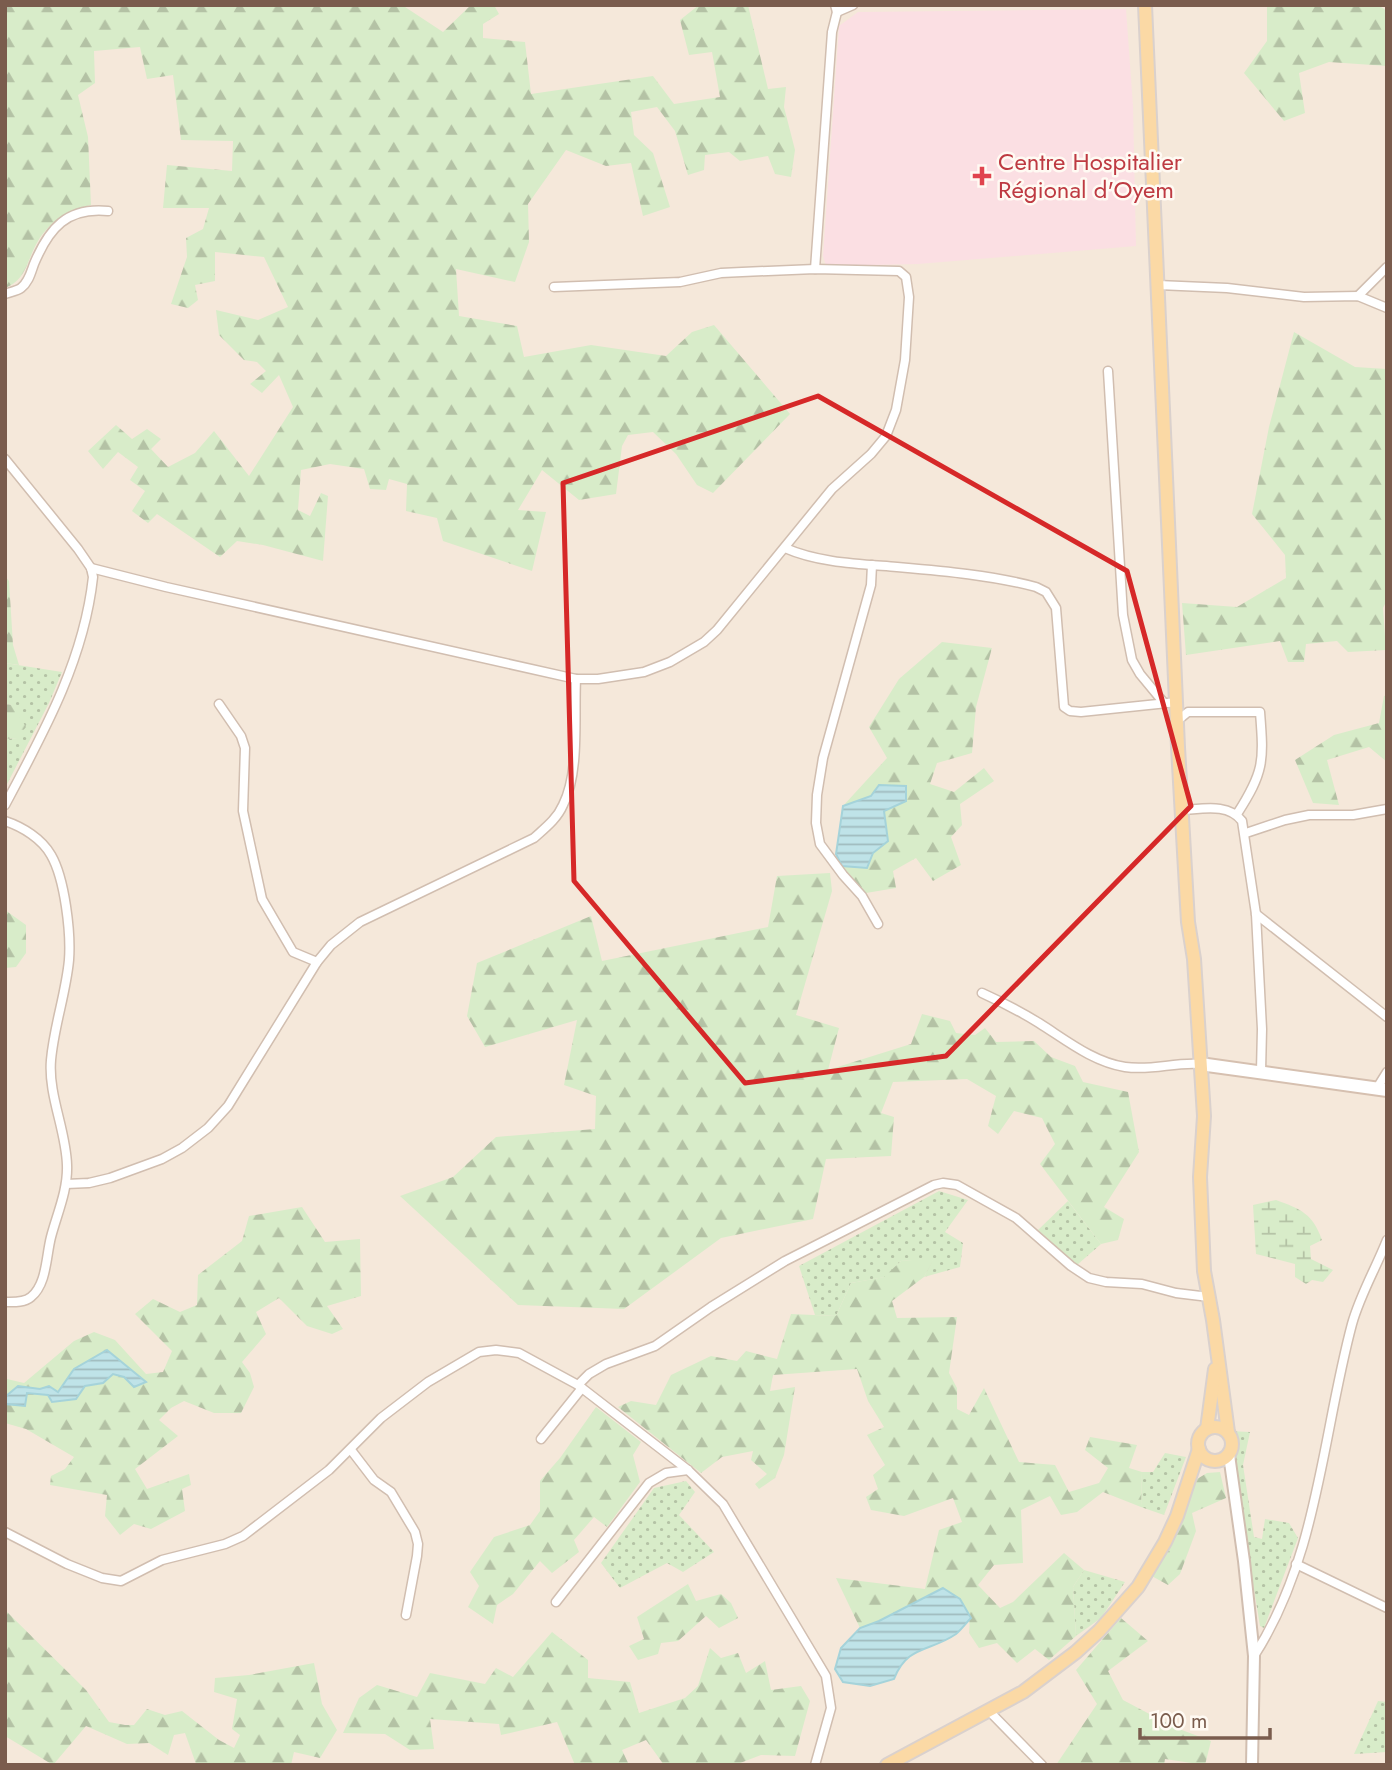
<svg xmlns="http://www.w3.org/2000/svg" width="1392" height="1770" viewBox="0 0 1392 1770" font-family="Jost,sans-serif">
<defs>
<pattern id="grass-dots" width="8" height="8" patternUnits="userSpaceOnUse" patternTransform="scale(1.75)"><rect width="8" height="8" fill="#d8ecc9"/><path d="M2 2h.1M6 6h.1" fill="none" stroke="#b4c2a5" stroke-width="1.8" stroke-linecap="round"/></pattern>
<pattern id="forest-firs" width="22" height="20" patternUnits="userSpaceOnUse" patternTransform="scale(1.75)"><rect width="22" height="20" fill="#d8ecc9"/><path d="M5 1l3.5 6h-7zM16 11l3.5 6h-7z" fill="#b4c2a5"/></pattern>
<pattern id="wetland-marsh" width="20" height="14" patternUnits="userSpaceOnUse" patternTransform="scale(1.75)"><rect width="20" height="14" fill="#d8ecc9"/><path d="M1 5h8M5 5V1M11 12h8M15 12V8" fill="none" stroke="#b4c2a5"/></pattern>
<pattern id="water-rules" width="6" height="5" patternUnits="userSpaceOnUse" patternTransform="scale(1.75)"><rect width="6" height="5" fill="#bfe3e8"/><path d="M0 2.5h6" fill="none" stroke="#a0bbbe"/></pattern>
</defs>
<rect width="100%" height="100%" fill="#fdf6ec"/>
<rect fill="#f5e8da" x="5" y="5" width="1382" height="1760"/>
<path fill="#fbdfe3" d="M1126 9 1133 106 1136 246 918 264 826 266 823 256 839 26 858 12Z"/>
<g fill="url(#grass-dots)">
<path d="M5 663 62 672 49 703 5 788V739L17 738 12 705 5 704Z"/>
<path d="M939 1191 968 1200 945 1232 963 1243 960 1267 924 1277 933 1259 901 1261 885 1277 851 1283 836 1316 815 1315 799 1266Z"/>
<path d="M1068 1201 1101 1244 1077 1265 1038 1230Z"/>
<path d="M1228 1431 1250 1432 1243 1465 1254 1537 1262 1539 1265 1519 1289 1523 1298 1538 1264 1628 1260 1626Z"/>
<path d="M1165 1453 1186 1457 1164 1515 1141 1507 1142 1472H1153Z"/>
<path d="M686 1481 695 1492 679 1515 714 1552 683 1572 667 1563 620 1588 601 1563 654 1488Z"/>
<path d="M1084 1570 1125 1582 1101 1618 1076 1636 1073 1587Z"/>
<path d="M1378 1701 1387 1702V1752L1354 1754Z"/>
</g>
<g fill="url(#forest-firs)">
<path d="M5 5H402L443 32 471 5H494L499 14 483 24V38L525 42 531 94 653 76 674 104 720 97 712 52 689 55 680 20 699 5H748L768 89 786 87 784 107 795 150 791 177 775 174 768 156 740 161 729 152 705 155 704 170 688 175 675 131 657 107 631 112 634 135 653 153 670 207 643 216 631 163 606 166 566 150 528 204 529 242 515 282 456 269 459 316 517 326 524 357 591 345 666 356 692 332 714 325 790 414 713 493 697 485 676 454 653 432 628 435 622 446 616 494 579 500 542 470 518 510 546 512 532 571 443 541 437 518 406 511 407 484 389 479 386 490 370 489 364 469 330 464 301 470 298 510 310 516 321 493 328 496 323 561 263 545 237 541 220 557 157 514 148 523 132 511 145 491 130 480 138 467 118 452 103 469 88 451 116 425 132 439 147 429 161 439 151 449 168 467 195 453 214 431 249 476 293 407 279 375 262 393 250 384 266 371 257 362 244 360 219 335 216 310 258 320 288 307 264 257 215 252V281L195 285 198 300 188 308 171 304 187 257 186 238 203 229 209 208H163L167 165 232 171 233 141 181 140 173 75 147 79 140 47 94 51 95 83 78 95 88 137 91 205C69 210 50 221 38 241 27 259 27 280 5 288Z"/>
<path d="M1267 5H1378L1387 11V66L1329 62 1299 73 1305 113 1284 121 1244 73 1267 41Z"/>
<path d="M1294 332 1355 367 1387 369V600L1383 608 1386 650 1348 652 1337 641 1306 644 1304 662H1288L1280 641 1186 655 1182 603 1237 607 1286 578 1285 555 1252 514 1269 427Z"/>
<path d="M5 576 9 581 13 645 19 665 5 663Z"/>
<path d="M942 642 992 648 976 707 972 753 937 763 930 784 954 792 984 768 994 781 960 804 962 825 951 837 961 865 933 881 916 858 893 871 896 888 866 893 842 866 867 867 873 853 888 841 884 811 871 796 843 806 887 758 869 727 899 679Z"/>
<path d="M1387 695V762L1369 747 1327 760 1339 805 1313 803 1295 760 1334 735 1379 723 1384 696Z"/>
<path d="M5 704 12 705 26 727 17 738 5 739Z"/>
<path d="M830 873 832 891 796 1015 839 1028 828 1070 911 1044 922 1014 950 1021 956 1033 975 1035 985 1028 996 1042 1034 1041 1051 1057 1075 1066 1083 1082 1128 1092 1139 1152 1104 1207 1124 1219 1118 1240 1101 1244 1040 1164 1055 1144 1042 1118 1014 1111 998 1134 988 1126 996 1096 967 1079 893 1082 881 1113 894 1117 891 1156 826 1159 813 1219 721 1238 624 1309 518 1305 400 1196 453 1177 496 1137 595 1129 596 1096 564 1085 577 1020 485 1047 467 1016 477 963 591 916 602 961 768 927 777 876Z"/>
<path d="M5 910 26 925V953L16 967 5 968Z"/>
<path d="M302 1207 325 1242 360 1239 361 1296 327 1306 343 1329 332 1334 307 1326 279 1298 256 1312 266 1334 242 1362 250 1373 254 1387 241 1413H214L184 1401 171 1408 159 1420 178 1436 135 1469 147 1489 189 1474 191 1485 182 1489 185 1511 151 1529 134 1524 120 1535 105 1516 107 1495 50 1485 51 1476 65 1469 74 1457 26 1429 5 1423 7 1379 24 1383 74 1341 94 1332 115 1340 146 1374 163 1372 172 1351 135 1314 153 1299 180 1312 197 1305 198 1275 242 1241 249 1216Z"/>
<path d="M934 1258 924 1277 892 1301 897 1318 957 1317 949 1373 957 1388V1409L969 1415 984 1388 1019 1462 1055 1465 1069 1492 1099 1483 1108 1468 1085 1450 1090 1437 1137 1445 1129 1468 1142 1472 1141 1507 1103 1492 1077 1512 1061 1515 1050 1496 1021 1510 1023 1563 994 1565 978 1585 1000 1608 1013 1602 1064 1553 1084 1570 1073 1587 1076 1636 1049 1660 1035 1649 1017 1663 997 1643 979 1648 969 1633C972 1608 962 1602 943 1588L879 1621 860 1628 836 1578 925 1589 939 1530 962 1522 953 1498 904 1516 871 1510 866 1497 878 1489 873 1475 885 1465 867 1435 884 1427 868 1401 857 1369 773 1375 770 1391 795 1387 784 1455 775 1478 759 1489 755 1484 767 1474 751 1460 753 1451 722 1457 701 1473 618 1407 631 1401 656 1405 671 1375 711 1356 737 1361 746 1351 777 1359 791 1314 836 1316 851 1283 884 1277 901 1261Z"/>
<path d="M596 1407 641 1442 633 1455 640 1482 607 1527 594 1517 574 1540 579 1552 552 1573 540 1561 513 1594 497 1605 493 1624 468 1607 479 1586 470 1572 494 1537 530 1525 540 1511V1481L560 1458Z"/>
<path d="M1220 1472 1226 1498 1192 1513 1196 1531 1180 1574 1168 1585 1150 1575 1192 1482 1207 1473Z"/>
<path d="M688 1584 696 1601 721 1594 731 1603 738 1618 719 1628 706 1616 678 1641 661 1643 658 1654 638 1660 629 1646 644 1639 637 1617Z"/>
<path d="M5 1610 86 1690 109 1722 125 1725H134L147 1709 165 1715 182 1711 219 1740 234 1748 240 1735 232 1729 237 1699 214 1692 215 1678 249 1675 314 1663 322 1704 337 1730 320 1758 294 1752 291 1765H199L196 1764 185 1733 174 1735 168 1755 149 1743 127 1744 86 1726 53 1765 5 1736Z"/>
<path d="M1121 1618 1148 1641 1108 1671 1123 1700 1174 1727 1211 1741 1205 1765 1165 1759 1164 1765H1056L1097 1704 1076 1670Z"/>
<path d="M552 1632 588 1660V1678L630 1682 639 1713 685 1698 698 1686 710 1648 721 1658 738 1653 746 1673 765 1661 771 1690 801 1686 810 1701 795 1756 761 1755 735 1765H664L646 1740 622 1750 629 1765H575L557 1722 501 1735 499 1724 430 1719 434 1749 410 1750 385 1734 343 1733 359 1698 377 1685 417 1697 430 1673 485 1684 496 1668 513 1677Z"/>
</g>
<path fill="url(#wetland-marsh)" d="M1276 1200C1301 1209 1313 1214 1322 1240L1310 1246 1311 1259 1333 1270 1323 1282 1312 1280 1306 1284 1295 1277V1264L1256 1254 1253 1205Z"/>
<g fill="url(#water-rules)" stroke="#a5d3da" stroke-width="2">
<path d="M879 785 906 786V801L884 811 888 841 873 853 867 868 842 866 836 854 843 806 871 796Z"/>
<path d="M107 1350 146 1382 134 1387 124 1377 113 1374 103 1383 85 1386 76 1399 52 1402 48 1395 27 1393 25 1406 5 1404V1397L18 1386 40 1389 49 1386 58 1392 74 1369Z"/>
<path d="M943 1588 960 1599 971 1618C966 1623 961 1630 956 1634 930 1652 907 1645 894 1679L870 1686 843 1682 835 1669 841 1648 860 1628 879 1621Z"/>
</g>
<g fill="none" stroke-linecap="round" stroke-linejoin="round">
<defs>
<g id="minor">
<path d="M837 12 853 5"/>
<path d="M815 269 832 32 837 12 835 5"/>
<path d="M1158 285 1227 288 1304 297 1358 296 1387 308"/>
<path d="M5 294C10 292 17 291 21 288 29 282 31 272 34 264 49 228 67 207 108 211"/>
<path d="M1358 296 1387 267"/>
<path d="M1108 371 1123 615 1132 660 1140 674 1164 703"/>
<path d="M5 459 78 549 91 568 93 577C84 660 44 732 5 805"/>
<path d="M785 548C819 563 860 564 897 567 943 571 991 575 1036 587L1046 592 1056 608 1064 707 1070 711 1081 712 1177 702"/>
<path d="M872 565 871 585 823 758 817 795 816 823 820 844 843 875 862 896 878 924"/>
<path d="M91 568 166 587 576 679H598L644 672 670 662 704 642 717 630 832 489 871 454 886 436 896 410 905 360 909 297 906 277 899 271 815 269 742 272 721 273 680 282 554 287"/>
<path d="M219 704 241 736 245 748 243 811 262 899 293 952 317 962"/>
<path d="M1177 721 1188 712H1260C1264 762 1264 772 1237 814"/>
<path d="M1183 810C1203 809 1228 803 1242 821L1256 914 1262 1029 1261 1071"/>
<path d="M5 821C23 827 42 839 51 855 65 879 71 933 69 960 66 993 54 1026 51 1060 48 1095 66 1130 67 1165 68 1190 57 1214 51 1237 46 1256 47 1284 31 1297 24 1303 13 1302 5 1302"/>
<path d="M1246 833 1285 820 1309 815H1353L1387 809"/>
<path d="M1256 914 1387 1017"/>
<path d="M982 993C1002 1002 1021 1012 1039 1023 1066 1040 1093 1062 1125 1067 1153 1071 1173 1062 1200 1064"/>
<path d="M1377 1088 1387 1072"/>
<path d="M66 1184 89 1183 110 1178 162 1159 182 1148 208 1128 228 1106 317 962 331 945 360 922 534 838C545 828 557 819 563 805 580 772 574 716 576 679"/>
<path d="M578 1385 589 1374 606 1364 655 1346 711 1307 785 1261 934 1185 943 1183 957 1185 1016 1218 1071 1266 1089 1278 1106 1282 1142 1284 1176 1293 1209 1297"/>
<path d="M541 1439 582 1388"/>
<path d="M351 1450 374 1480 391 1492 415 1532 418 1544 417 1556 406 1615"/>
<path d="M5 1532 67 1564 102 1578 121 1581 162 1560 225 1544 243 1536 329 1470 381 1418 428 1382 479 1352 496 1350 519 1353 578 1385 688 1470 723 1504 826 1676 831 1708 815 1765"/>
<path d="M1296 1564 1387 1608"/>
<path d="M556 1602 649 1483 666 1473 688 1470"/>
<path d="M1254 1656C1318 1557 1322 1436 1352 1324 1360 1295 1376 1268 1387 1240"/>
<path d="M988 1710 1042 1765"/>
</g>
<path id="tertiary" d="M1229 1455 1244 1561 1254 1656 1252 1765"/>
<path id="secondary" d="M1200 1064 1387 1090"/>
<g id="primary">
<path d="M1145 5 1178 747 1188 922 1194 959 1204 1116 1200 1177 1204 1271 1213 1320 1228 1432"/>
<circle cx="1215" cy="1444" r="17"/>
<path d="M1207 1429 1215 1369"/>
<path d="M887 1765 1023 1692 1076 1652 1099 1631 1138 1587 1165 1542 1177 1516 1199 1449"/>
</g>
</defs>
<use href="#minor" stroke="#d1beb0" stroke-width="11"/>
<use href="#tertiary" stroke="#d1beb0" stroke-width="14"/>
<use href="#secondary" stroke="#d6c0b0" stroke-width="16"/>
<use href="#primary" stroke="#dad1cd" stroke-width="16"/>
<use href="#minor" stroke="#fff" stroke-width="8"/>
<use href="#tertiary" stroke="#fff" stroke-width="10"/>
<use href="#secondary" stroke="#fff" stroke-width="12"/>
<use href="#primary" stroke="#fbd9a5" stroke-width="12"/>
</g>
<path fill="none" stroke="#d62828" stroke-width="5" stroke-linejoin="round" d="M818 396 1127 571 1191 806 946 1056 745 1083 574 881 563 483Z"/>
<path fill="#e0444e" stroke="#fffaf3" stroke-width="2.5" d="M978.5 165.5h7v7h7v7h-7v7h-7v-7h-7v-7h7z"/>
<g text-anchor="middle" stroke-width="5" stroke-linejoin="round" paint-order="stroke">
<g font-size="24" fill="#be3a42" stroke="#fffaf3" text-anchor="start">
<text x="998" y="170">Centre Hospitalier<tspan x="998" dy="28">Régional d'Oyem</tspan></text>
</g>
</g>
<rect width="1392" height="1770" fill="none" stroke="#7a5c4d" stroke-width="14"/>
<path d="M1140 1728v10h130v-10" fill="none" stroke="#7a5c4d" stroke-width="3.5"/>
<text x="1150" y="1728" font-size="21" fill="#7a5c4d" stroke="#fffaf3" stroke-width="5" paint-order="stroke">100 m</text>
</svg>
